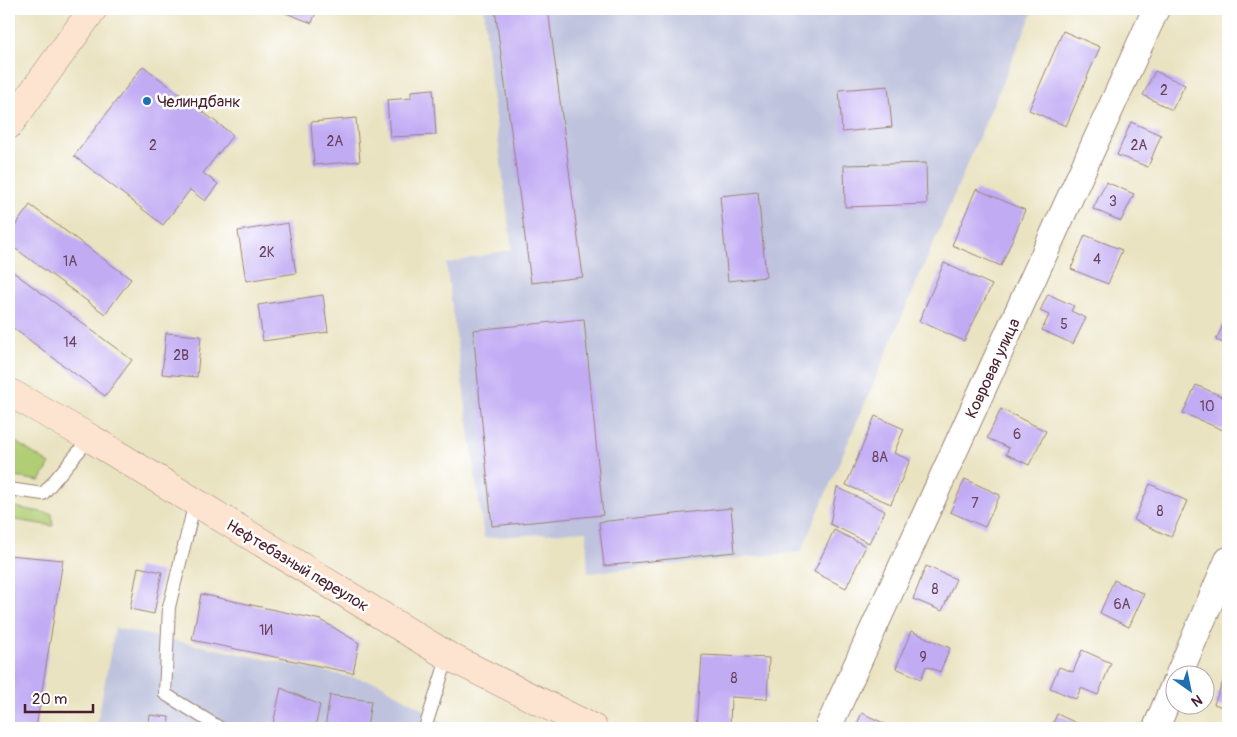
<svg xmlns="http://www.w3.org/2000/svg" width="1237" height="737" viewBox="0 0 1237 737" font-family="Pangolin,sans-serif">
<rect width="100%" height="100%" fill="#fff"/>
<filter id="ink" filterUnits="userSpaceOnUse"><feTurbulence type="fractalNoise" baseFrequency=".02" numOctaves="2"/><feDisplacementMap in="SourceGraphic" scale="10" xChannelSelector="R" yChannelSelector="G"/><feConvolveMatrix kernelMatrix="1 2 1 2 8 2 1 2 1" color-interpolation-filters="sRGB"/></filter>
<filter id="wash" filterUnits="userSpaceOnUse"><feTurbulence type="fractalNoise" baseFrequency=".0096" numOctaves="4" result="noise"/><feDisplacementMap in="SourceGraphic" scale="20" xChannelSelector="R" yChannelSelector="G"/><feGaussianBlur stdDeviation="1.12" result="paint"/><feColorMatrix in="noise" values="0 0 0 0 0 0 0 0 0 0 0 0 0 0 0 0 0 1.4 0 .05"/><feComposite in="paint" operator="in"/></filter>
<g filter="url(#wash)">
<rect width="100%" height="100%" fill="#eae3c1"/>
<g fill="#bec2dd">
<path d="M484 9H1034L801 552 588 573 586 531 484 538 446 264 512 249 489 69Z"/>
<path d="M115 628 379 683 448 725 461 728H96Z"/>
</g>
<g fill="#b0ce75" stroke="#7d7650">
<path d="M9 438 50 464 40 481 9 476Z"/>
<path d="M9 506 52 514 53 526 9 519Z"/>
</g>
<g id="blocks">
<g fill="#c1acf4">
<path d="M275 9H317L312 23Z"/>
<path d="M495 9H548L583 277 531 283Z"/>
<path d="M1063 31 1100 47 1066 126 1029 110Z"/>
<path d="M143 66 233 135 203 173 218 184 205 201 190 190 163 225 74 156Z"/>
<path d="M1155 71 1185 85 1172 110 1143 95Z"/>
<path d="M888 86 892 127 842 132 839 90Z"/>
<path d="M433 89 436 135 390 137 387 100 411 98V91Z"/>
<path d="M356 118 360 161 314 165 311 122Z"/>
<path d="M1131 122 1161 135 1148 167 1117 155Z"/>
<path d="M926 163 927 204 845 207 844 165Z"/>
<path d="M1106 182 1134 194 1121 221 1093 209Z"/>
<path d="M976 189 1025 210 1001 266 952 245Z"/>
<path d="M758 192 766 277 728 281 720 196Z"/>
<path d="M30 205 131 279 105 314 9 244V234Z"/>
<path d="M288 223 296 273 246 281 238 231Z"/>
<path d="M1085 235 1122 250 1108 284 1071 269Z"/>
<path d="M944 263 992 285 964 341 919 321Z"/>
<path d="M9 269 132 360 105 396 9 325Z"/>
<path d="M1048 294 1074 306 1071 311 1086 318 1073 344 1042 330 1049 315 1040 311Z"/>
<path d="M323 295 328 332 263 341 258 305Z"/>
<path d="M1226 318 1228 319V345L1216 340Z"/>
<path d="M584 319 603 515 492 526 473 330Z"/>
<path d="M166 333 201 336 197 377 162 374Z"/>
<path d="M1196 385 1228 399V418L1223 430 1183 413Z"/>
<path d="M1001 409 1046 431 1029 465 1006 454 1009 448 987 438Z"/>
<path d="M875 416 904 429 894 453 910 460 891 504 846 485Z"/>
<path d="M965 479 1000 495 985 527 950 512Z"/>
<path d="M1150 484 1187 501 1171 537 1134 520Z"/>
<path d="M837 487 885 511 869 543 830 524Z"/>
<path d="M731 508 735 552 604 566 599 522Z"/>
<path d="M834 530 866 546 846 588 814 572Z"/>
<path d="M9 555 63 560 36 728H9Z"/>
<path d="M926 566 956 579 942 611 913 599Z"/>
<path d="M138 567 162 572 154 614 130 609Z"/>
<path d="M1114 580 1144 594 1129 627 1100 613Z"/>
<path d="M201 594 321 620 359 643 353 673 192 640Z"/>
<path d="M911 631 950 648 940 672 926 666 921 679 896 668Z"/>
<path d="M1082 650 1111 663 1098 695 1081 688 1076 699 1050 688 1059 667 1073 672Z"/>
<path d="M702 655 769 658 767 699 731 697 730 728H697Z"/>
<path d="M1226 674H1228V709L1214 704Z"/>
<path d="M281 688 320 705 315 728H300L273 724Z"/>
<path d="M330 695 371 701 367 728H325Z"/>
<path d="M862 713 894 728H855Z"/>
<path d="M1057 714 1085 727V728H1051Z"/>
<path d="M150 715 169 717 168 728H148Z"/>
</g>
</g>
</g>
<g filter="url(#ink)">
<use href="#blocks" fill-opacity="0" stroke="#9a8176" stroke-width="1"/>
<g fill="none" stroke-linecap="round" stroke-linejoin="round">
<defs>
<g id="lane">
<path d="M9 489 43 494 90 438"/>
<path d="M195 502 169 607 165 694 220 728"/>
<path d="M425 728 448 656"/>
</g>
<g id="street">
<path d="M1179 674 1228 560"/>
<path d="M828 728 1156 9"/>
<path d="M1156 728 1174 685"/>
</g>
<g id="secondary">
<path d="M9 125 93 9"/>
<path d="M9 392 90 438 448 656 593 728"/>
</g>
</defs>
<use href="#lane" stroke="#9a8176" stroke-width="14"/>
<use href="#street" stroke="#9a8176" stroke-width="28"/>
<use href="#secondary" stroke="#9a8176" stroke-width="29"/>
<use href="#lane" stroke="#fff" stroke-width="12"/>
<use href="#street" stroke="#fff" stroke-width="26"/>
<use href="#secondary" stroke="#fde4d0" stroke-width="28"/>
</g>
</g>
<circle fill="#1f6fb2" stroke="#fff" stroke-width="2" cx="147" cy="101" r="5"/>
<g text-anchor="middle" stroke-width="5" stroke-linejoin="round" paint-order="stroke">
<g font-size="14" fill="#68425d">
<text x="1164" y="95">2</text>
<text x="335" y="146">2А</text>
<text x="153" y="150">2</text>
<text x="1139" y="150">2А</text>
<text x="1113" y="206">3</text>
<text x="267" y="257">2К</text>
<text x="1097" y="264">4</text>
<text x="70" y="266">1А</text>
<text x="1064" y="329">5</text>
<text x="70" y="347">14</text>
<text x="181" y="360">2В</text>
<text x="1207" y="411">10</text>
<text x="1017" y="439">6</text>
<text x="880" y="462">8А</text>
<text x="975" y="508">7</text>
<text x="1160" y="516">8</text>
<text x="935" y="594">8</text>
<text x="1122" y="609">6А</text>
<text x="266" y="635">1И</text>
<text x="923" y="662">9</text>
<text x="734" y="683">8</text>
</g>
<g font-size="16" fill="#4a1f2b" stroke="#fff" text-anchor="start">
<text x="157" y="107">Челиндбанк</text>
</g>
<g font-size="16" fill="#4a1f2b" stroke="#fff">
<text transform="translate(992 368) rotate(-65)" y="6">Ковровая улица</text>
<text transform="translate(298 565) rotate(31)" y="6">Нефтебазный переулок</text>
</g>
</g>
<rect width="1237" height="737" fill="none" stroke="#fff" stroke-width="30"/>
<g transform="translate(1190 690) rotate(147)"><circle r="24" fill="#ffffff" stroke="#b7a5aa"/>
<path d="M0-4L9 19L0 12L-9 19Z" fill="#1f6fb2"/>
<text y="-8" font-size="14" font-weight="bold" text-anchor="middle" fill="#4a1f2b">N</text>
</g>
<path d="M25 704v8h68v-8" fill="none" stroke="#4a1f2b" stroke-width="2.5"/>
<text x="32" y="704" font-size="15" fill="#4a1f2b" stroke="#ffffff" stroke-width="4" paint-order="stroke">20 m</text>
</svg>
